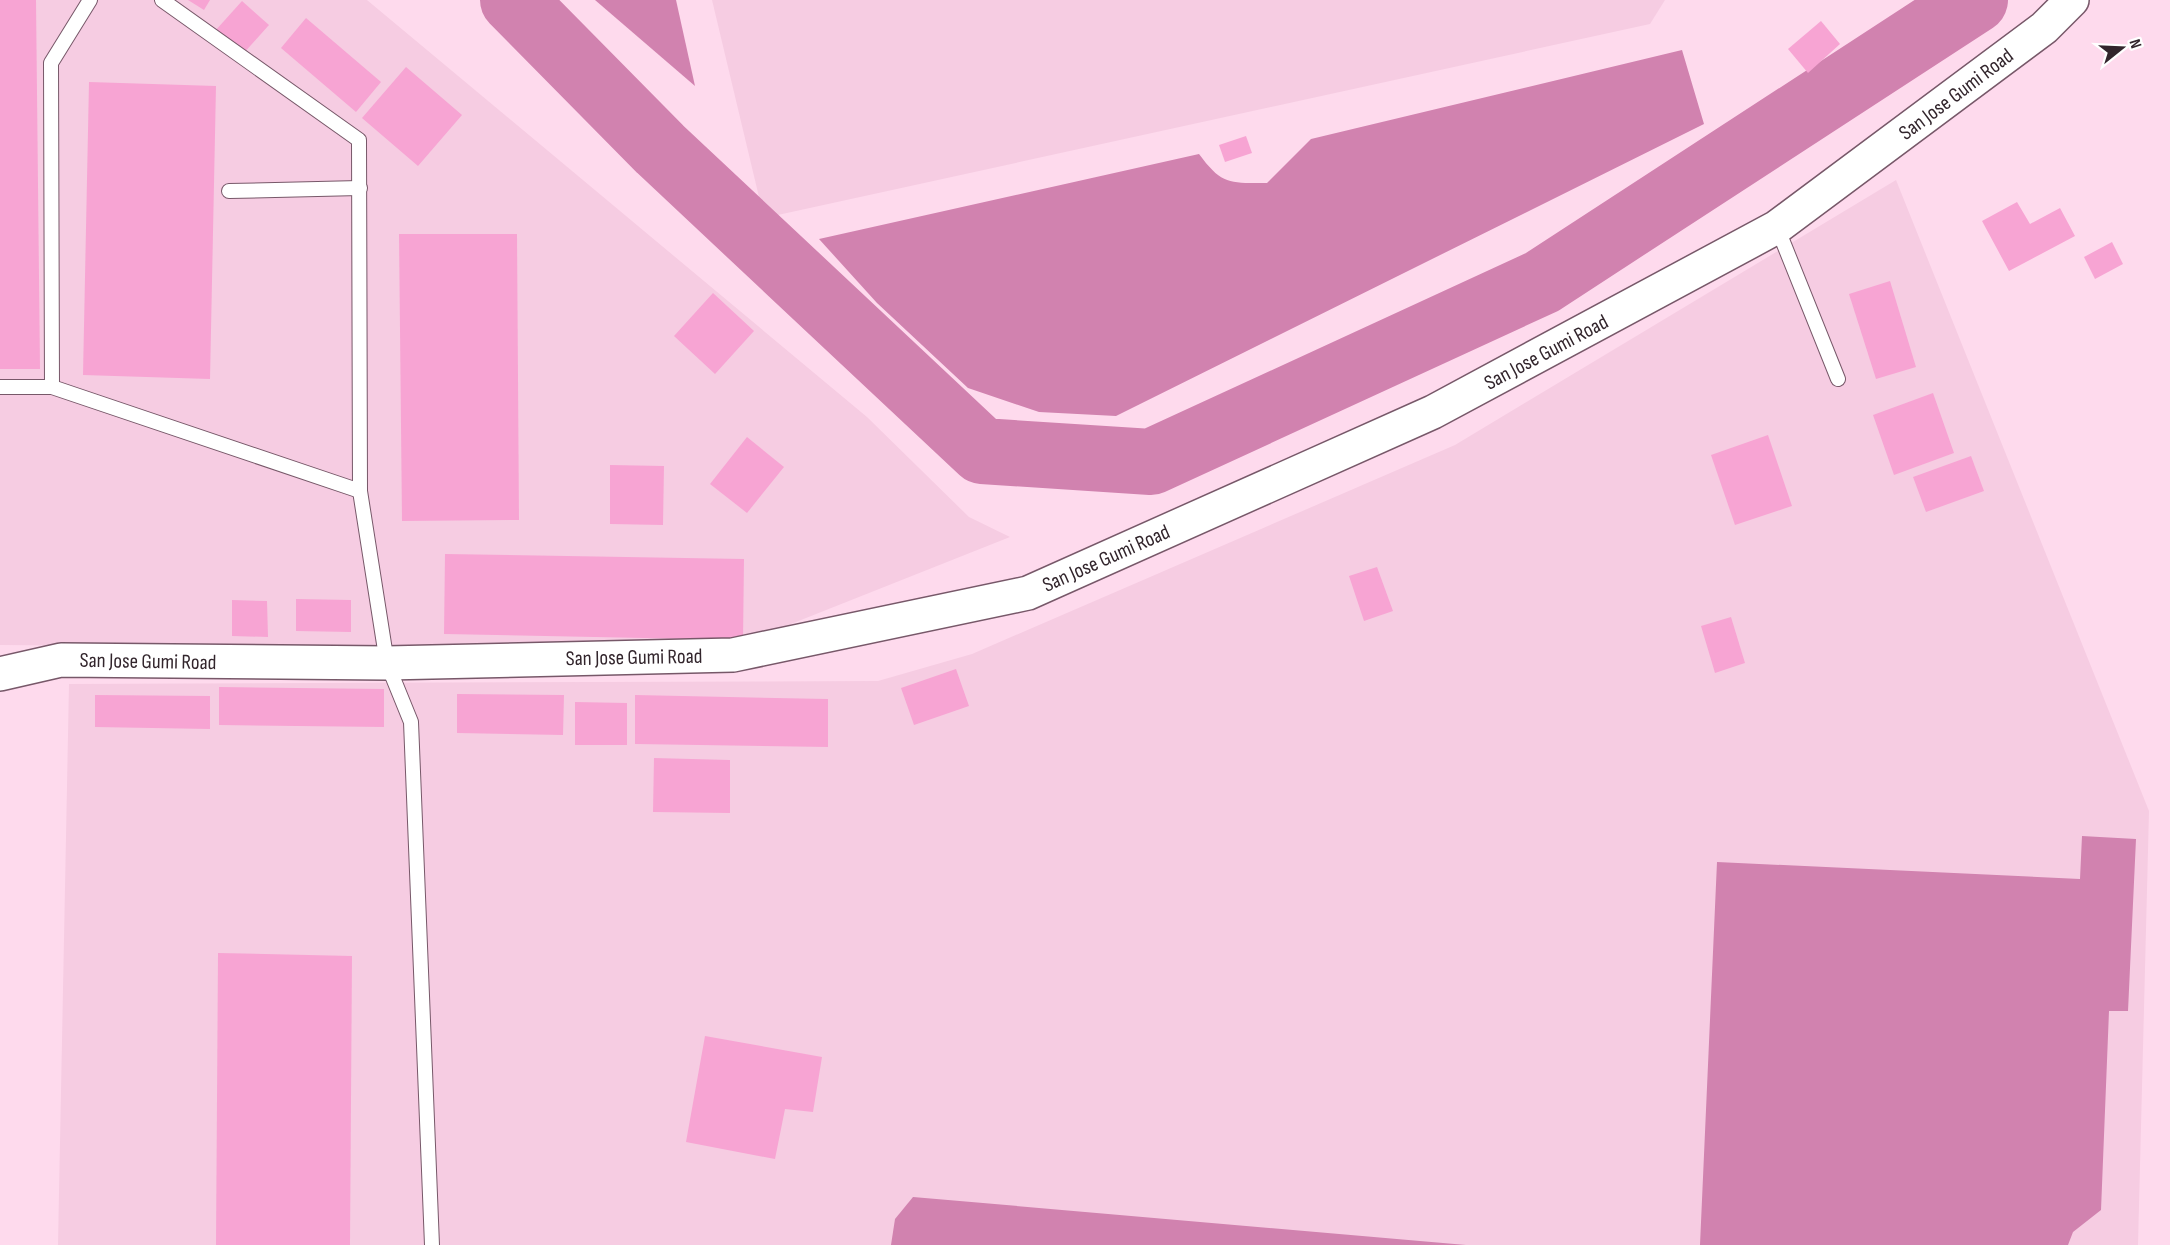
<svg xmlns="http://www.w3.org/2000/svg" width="2170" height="1245" viewBox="0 0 2170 1245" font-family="'Sofia Sans Condensed',sans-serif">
<rect width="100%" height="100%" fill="#fedaed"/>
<g fill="#f6cce2">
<path d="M0 0H367L867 417 969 517 1010 537 723 651 0 645Z"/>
<path d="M712 0H1665L1650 24 764 218Z"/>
<path d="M1896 180 2149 811 2138 1245H58L69 684 878 681 972 654 1455 445Z"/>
</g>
<g fill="#d182af">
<path d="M595 0H676L695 86Z"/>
<path d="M1682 50 1704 124 1116 416 1039 412 968 388 877 303 819 239 1199 154C1222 185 1229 183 1267 183L1311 139Z"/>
<path d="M2082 836 2136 839 2128 1011H2109L2101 1210 2073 1232 2068 1245H1700L1717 862 2080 879Z"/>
<path d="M913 1197 1466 1245H891L895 1219Z"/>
</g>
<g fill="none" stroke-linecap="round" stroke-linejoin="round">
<path stroke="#d182af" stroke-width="66" d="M513 0 660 149 982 451 1151 462 1542 282 1975 0"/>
</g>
<g fill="#f7a4d3">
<path d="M0 0H36L40 369H0Z"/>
<path d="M188 0H210L204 10Z"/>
<path d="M242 1 269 25 242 55 215 31Z"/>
<path d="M306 18 381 82 356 112 281 48Z"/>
<path d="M1821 21 1840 44 1808 73 1788 49Z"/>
<path d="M406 67 462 115 418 166 362 118Z"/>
<path d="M89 82 216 86 210 379 83 375Z"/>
<path d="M1246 136 1252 153 1225 162 1219 145Z"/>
<path d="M2017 202 2030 224 2060 208 2075 236 2009 271 1982 221Z"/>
<path d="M399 234H517L519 520 402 521Z"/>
<path d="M2112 242 2123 264 2095 279 2084 257Z"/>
<path d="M1890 281 1916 367 1876 379 1849 294Z"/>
<path d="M713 293 754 331 715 374 674 336Z"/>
<path d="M1933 393 1954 453 1894 475 1873 415Z"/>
<path d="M1768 435 1792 506 1735 525 1711 455Z"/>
<path d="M747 437 784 467 747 513 710 484Z"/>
<path d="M1971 456 1984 491 1926 512 1913 477Z"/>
<path d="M610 465 664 466 663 525 610 524Z"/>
<path d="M445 554 744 559 743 640 444 634Z"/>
<path d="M1377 567 1393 611 1364 621 1349 576Z"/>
<path d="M296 599 351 600V632L296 631Z"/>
<path d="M232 600 267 601 268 637 232 636Z"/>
<path d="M1731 617 1745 663 1715 673 1701 626Z"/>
<path d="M956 669 969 706 914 725 901 688Z"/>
<path d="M219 687 384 689V727L219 725Z"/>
<path d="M457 694 564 695 563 735 457 733Z"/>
<path d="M95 695 210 696V729L95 727Z"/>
<path d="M635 695 828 699V747L635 744Z"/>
<path d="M575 702 627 703V745H575Z"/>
<path d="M654 758 730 760V813L653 812Z"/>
<path d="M218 953 352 956 350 1245H216Z"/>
<path d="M705 1036 822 1057 813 1112 785 1109 775 1159 686 1142Z"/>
</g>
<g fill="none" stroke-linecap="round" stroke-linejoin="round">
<defs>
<g id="service">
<path d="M162 0 359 140 360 491 387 663 411 722 432 1245"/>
<path d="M229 191 360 188"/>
<path d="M1777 227 1838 379"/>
<path d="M0 387H52L360 491"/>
<path d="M52 387 51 63 90 0"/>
</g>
<path id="tertiary" d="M0 674 61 660 387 663 733 655 1028 593 1433 412 1777 227 2044 28 2072 0"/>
</defs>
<use href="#service" stroke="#775869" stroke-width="16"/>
<use href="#tertiary" stroke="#775869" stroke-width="36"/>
<use href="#service" stroke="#fff" stroke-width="14"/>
<use href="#tertiary" stroke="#fff" stroke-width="33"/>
</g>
<g text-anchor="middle" stroke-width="4.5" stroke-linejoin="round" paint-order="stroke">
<g font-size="21" fill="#32252c" stroke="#fff">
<text transform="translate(1956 94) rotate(-37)" y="7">San Jose Gumi Road</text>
<text transform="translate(1546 352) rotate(-28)" y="7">San Jose Gumi Road</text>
<text transform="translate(1106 558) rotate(-24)" y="7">San Jose Gumi Road</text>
<text transform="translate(634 657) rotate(-1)" y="7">San Jose Gumi Road</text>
<text transform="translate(148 661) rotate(1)" y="7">San Jose Gumi Road</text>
</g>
</g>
<g transform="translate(2122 48) rotate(72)" stroke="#ffffff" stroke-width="4.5" paint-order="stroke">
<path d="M0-4.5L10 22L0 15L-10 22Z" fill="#32252c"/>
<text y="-9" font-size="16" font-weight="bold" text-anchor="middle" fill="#32252c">N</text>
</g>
</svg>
